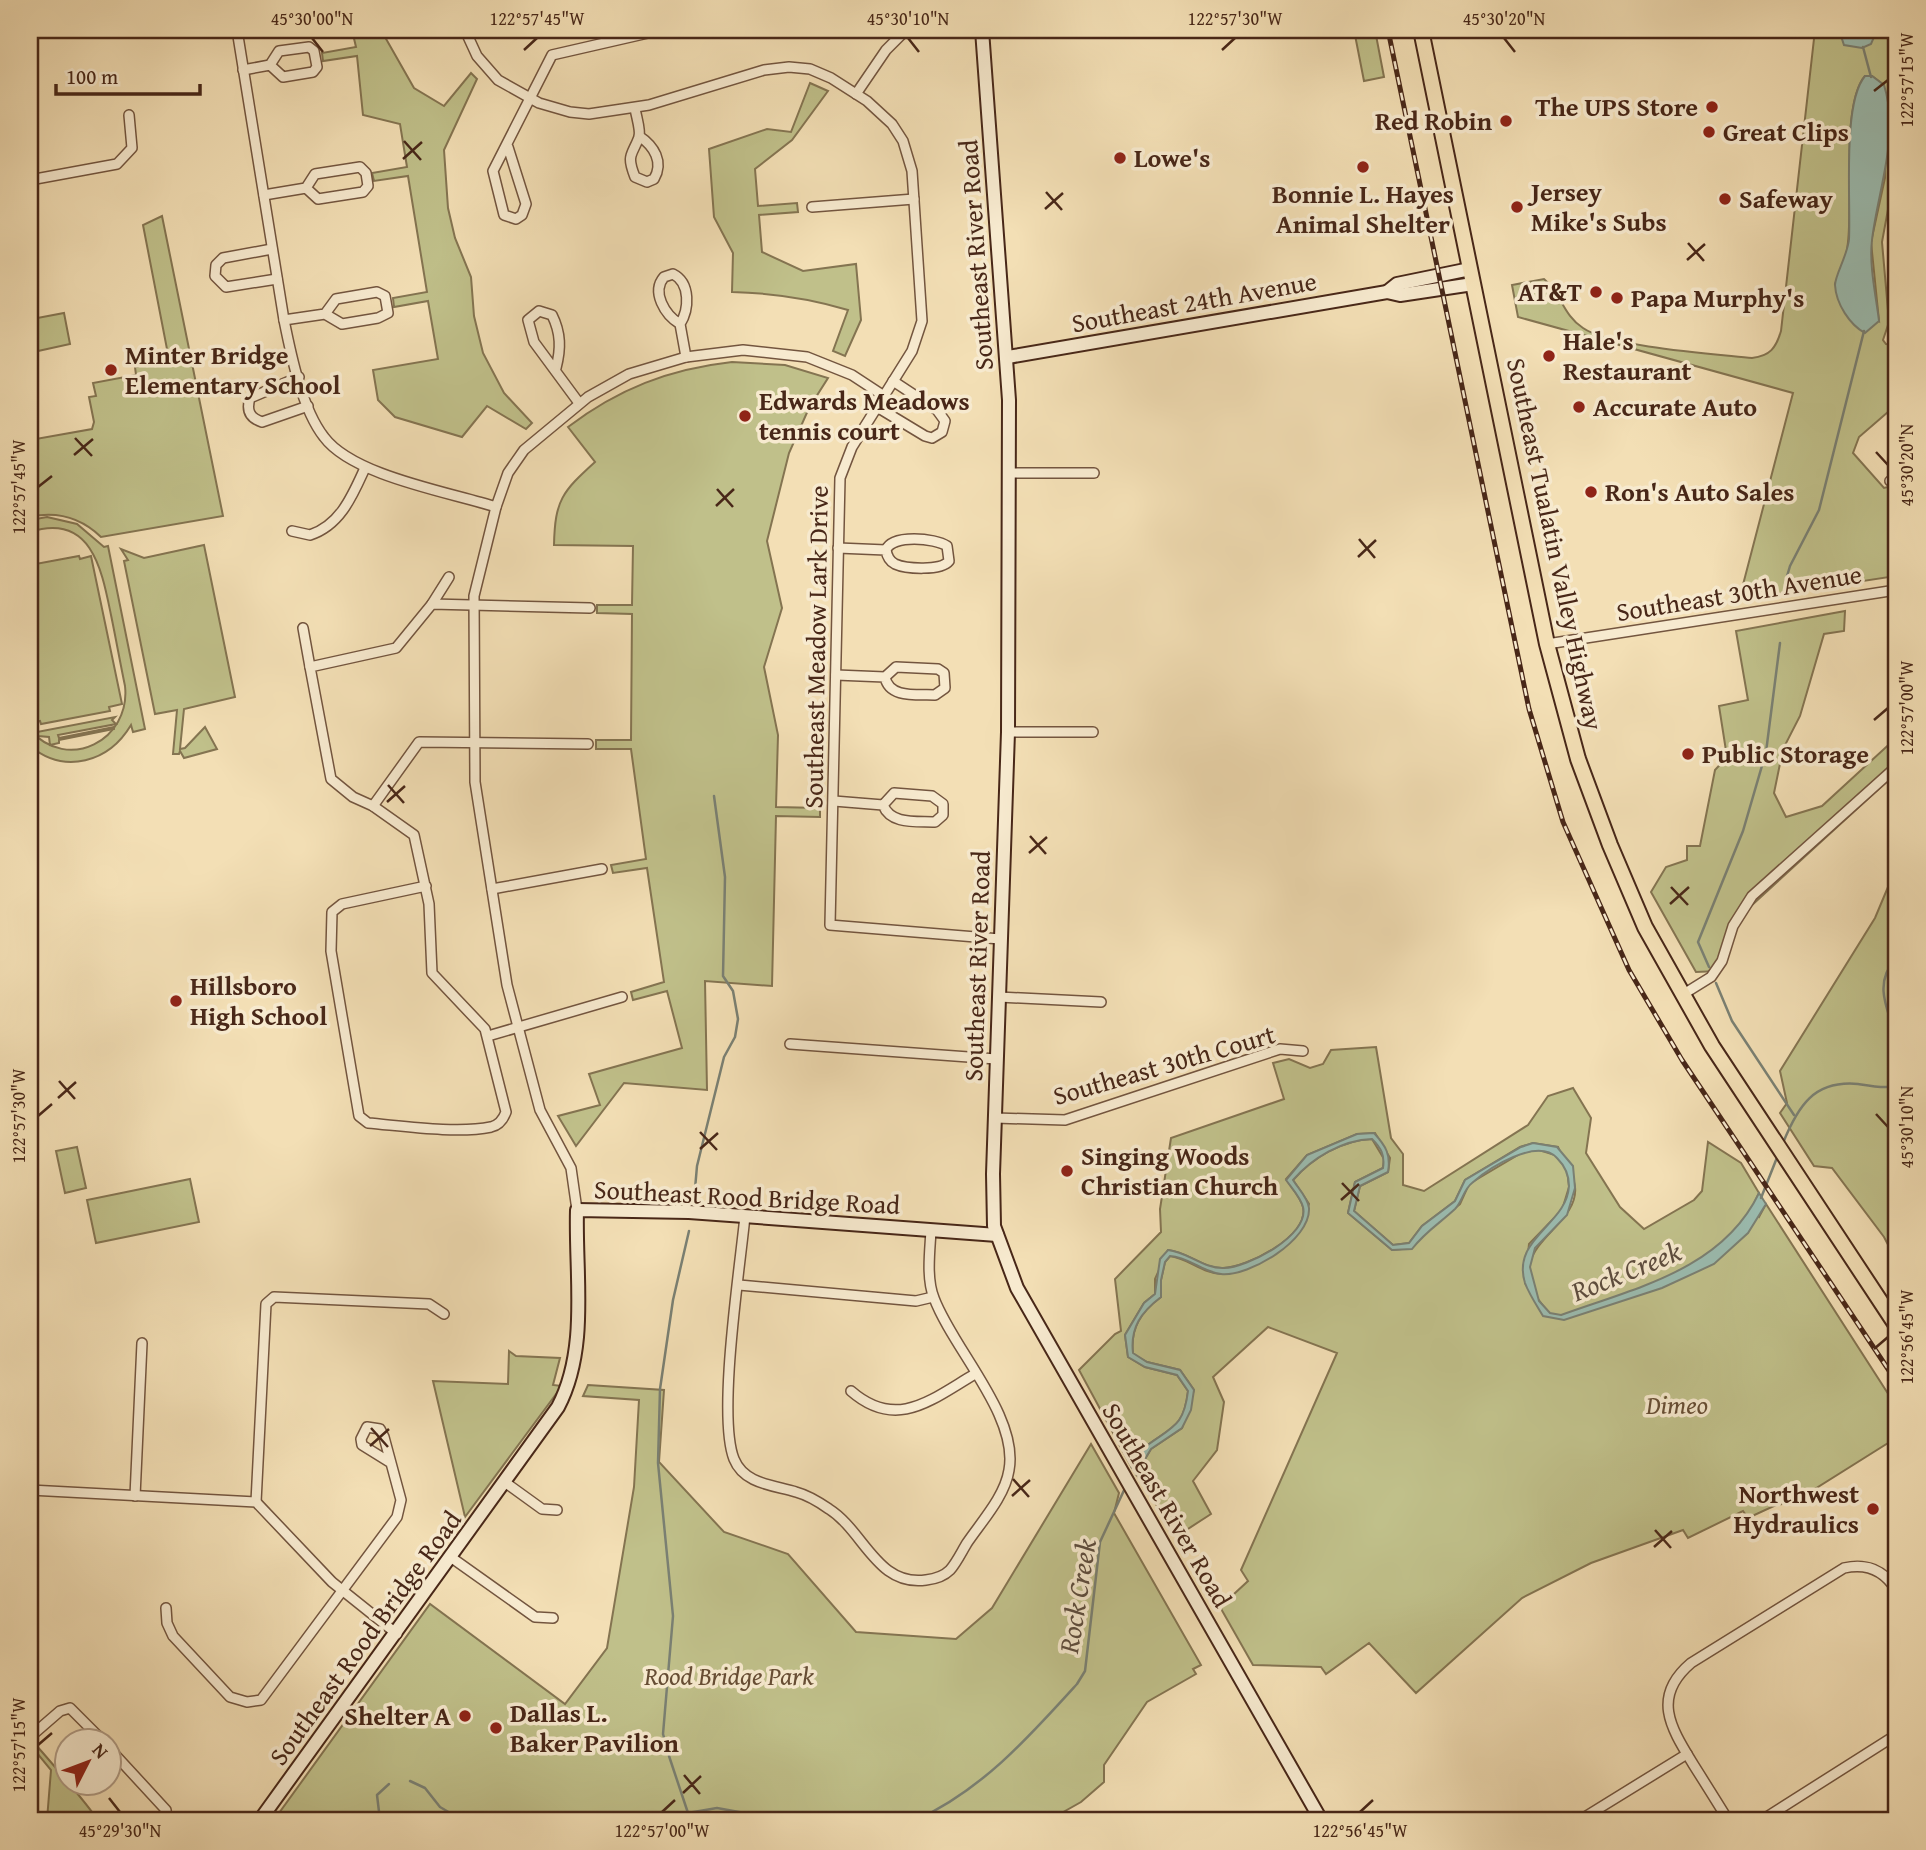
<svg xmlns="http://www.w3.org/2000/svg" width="1926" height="1850" viewBox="0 0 1926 1850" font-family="'Gentium Book Plus',serif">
<rect width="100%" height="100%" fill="#f3dfb5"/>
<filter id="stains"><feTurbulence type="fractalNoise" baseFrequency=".00286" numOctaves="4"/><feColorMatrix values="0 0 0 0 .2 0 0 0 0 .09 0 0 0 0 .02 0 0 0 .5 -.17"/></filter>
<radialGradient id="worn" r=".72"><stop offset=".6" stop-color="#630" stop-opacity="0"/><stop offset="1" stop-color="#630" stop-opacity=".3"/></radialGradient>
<g fill="#c0c08a" stroke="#847451" stroke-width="2" fill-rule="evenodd">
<path d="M352 30H381L414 88 444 106 471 73 477 79 444 150 448 208 455 238 471 277 474 316 483 353 504 393 532 423 526 429 487 406 462 437 395 417 378 400 373 370 438 359 428 301 394 307 393 298 427 292 408 176 374 181 372 173 407 167 400 124 363 115 357 56 323 61 322 53 356 47Z"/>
<path d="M1354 30H1375L1384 77 1364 81Z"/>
<path d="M1815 30H1888L1896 69V166L1882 242 1889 322 1883 340 1886 344 1896 345V405L1859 437 1853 453 1884 488 1896 485V576L1739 600 1793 393 1518 317 1512 285 1544 279C1561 293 1563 315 1583 328 1610 347 1715 354 1752 358 1770 356 1776 348 1781 331ZM1865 76H1872L1884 85 1885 178 1871 242 1879 321 1835 284C1841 270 1847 257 1848 242 1853 202 1841 104 1865 76Z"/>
<path d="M810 83 828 91 792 140 755 169 758 206 797 203 798 212 759 215 762 252 803 271 856 264 861 320 845 356 833 351 848 310C809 298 773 293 732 292L733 253 714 217 709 149 767 129 791 132Z"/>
<path d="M162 216 223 516 101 537C81 518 57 511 30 517V440L92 429 94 422 89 397 96 396 93 383 136 375 135 367 159 361 167 349 143 225Z"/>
<path d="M64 313 70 344 38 351 32 319Z"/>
<path d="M732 362 785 365 828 378 809 408 789 453 767 541 782 608 764 667 778 735 776 807 820 808V817L776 816 772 986 705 981 707 1090 624 1083 576 1146 558 1116 600 1105 589 1074 682 1048 667 991 633 1000 631 992 664 982 647 868 613 873 611 865 646 859 631 749H596V740H631L632 614 597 613V605H632L633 546 554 545C555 500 562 492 595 462L568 427C618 389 669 369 732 362Z"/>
<path d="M47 517 77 524 104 547 108 546 145 729 133 732 131 725C109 762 65 775 30 746V730C68 773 131 740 125 686 120 662 116 639 111 615 102 571 92 512 30 532V520Z"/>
<path d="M204 545 235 697 184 709 180 749 185 748 205 727 217 749 184 758 180 751 179 754H173L177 710 155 714 124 561 128 560 121 549 144 558Z"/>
<path d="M79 556 80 559 91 556 122 704 109 707 110 711 41 724 40 721 30 723V565Z"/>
<path d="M1845 611 1844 631 1824 634 1800 716 1783 749 1774 793 1786 817 1822 806 1896 738V773L1739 917 1718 971 1696 972 1651 892 1666 867 1687 860V846H1700L1715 770 1727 757 1719 706 1748 700 1736 631Z"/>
<path d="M115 717 112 720 116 724 58 735 59 738 114 727V729L59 740V743L50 745 49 737 38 736 37 732Z"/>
<path d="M1896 868V1260L1884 1237 1832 1168 1814 1166 1780 1113 1787 1103 1780 1071 1875 918Z"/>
<path d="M1376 1047 1391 1138 1403 1154V1185L1424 1191 1528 1125 1548 1096 1573 1088 1591 1118 1586 1153 1620 1207 1644 1229 1694 1200 1702 1191 1708 1142 1741 1163 1759 1193 1751 1210 1759 1217 1766 1204 1896 1406V1438L1794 1502 1776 1505 1748 1518 1743 1511 1688 1538 1683 1530 1591 1563 1522 1598 1416 1693 1369 1643 1326 1674 1321 1667 1253 1665 1220 1607 1248 1581 1241 1570 1337 1353 1268 1327 1213 1377 1224 1402 1217 1450 1193 1481 1211 1514 1177 1536 1136 1474 1151 1449 1182 1428 1194 1390 1180 1370 1147 1362 1133 1354C1130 1328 1141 1312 1161 1297V1280L1165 1262 1170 1256C1188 1258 1203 1274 1222 1274 1229 1274 1240 1268 1247 1265 1287 1251 1295 1244 1309 1204L1293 1180C1312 1158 1342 1140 1372 1139L1384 1159 1383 1168 1355 1182 1348 1213 1392 1250 1412 1248 1426 1231 1460 1204 1469 1184 1523 1152 1539 1150 1555 1155 1567 1169 1569 1187 1562 1210 1529 1244 1525 1283 1542 1313 1546 1309C1492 1249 1580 1230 1575 1187 1574 1175 1563 1159 1558 1147L1533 1143 1520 1147 1465 1180 1455 1201 1422 1226 1409 1243 1393 1245 1354 1211 1360 1186 1388 1172 1390 1158 1375 1133 1357 1134 1307 1155 1286 1179C1291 1187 1301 1198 1303 1207 1310 1236 1246 1268 1223 1268 1204 1269 1188 1252 1168 1250L1155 1279V1294L1144 1303 1125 1335 1128 1357 1145 1367 1177 1375 1188 1391C1184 1425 1175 1426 1149 1444 1142 1449 1136 1459 1131 1466L1079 1370 1115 1334 1121 1331 1115 1279 1161 1232 1160 1209 1171 1138 1284 1099 1273 1063 1289 1059 1310 1068 1323 1064 1331 1050Z"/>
<path d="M77 1147 86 1188 65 1193 56 1151Z"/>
<path d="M190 1179 199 1222 96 1243 87 1200Z"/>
<path d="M509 1351 516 1356 560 1358 553 1385 562 1386 465 1517 433 1381 508 1384Z"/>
<path d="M588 1385 664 1390 659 1462 724 1532 788 1554 856 1632 956 1639 992 1608 1091 1444 1119 1493 1114 1513 1201 1665 1193 1669 1196 1674 1147 1702 1104 1765V1782L1081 1802 1049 1820H274L430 1604 565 1704 607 1648 634 1487 639 1400 583 1396Z"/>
<path d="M35 1744C44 1754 96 1814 97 1820H47L51 1770 32 1747Z"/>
</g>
<g fill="#9bbcb0" stroke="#7a8073" stroke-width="2">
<path d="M1839 30H1877L1871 44 1862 48 1844 45Z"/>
<path d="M1865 76H1872L1884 85C1900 136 1878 189 1872 240 1869 266 1876 296 1879 321L1865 333C1850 325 1836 304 1835 285 1835 275 1848 254 1849 239 1851 201 1842 103 1865 76Z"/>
<path d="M1374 1133C1386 1146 1391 1155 1388 1172L1360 1186 1354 1211 1393 1245 1409 1243 1422 1226 1455 1201 1465 1180 1521 1147 1533 1143 1557 1147 1573 1166 1575 1188 1567 1215 1535 1248 1530 1267 1539 1301 1550 1313 1561 1315C1635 1288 1722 1270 1759 1193L1766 1204 1748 1233 1714 1264 1662 1288 1564 1320 1543 1316C1537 1306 1529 1294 1525 1283 1511 1238 1567 1225 1569 1186 1569 1174 1565 1166 1557 1158 1537 1137 1489 1168 1472 1183 1464 1189 1462 1202 1455 1209 1440 1223 1425 1232 1412 1249L1392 1250 1348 1213 1355 1182 1383 1168C1385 1155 1381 1148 1372 1139 1342 1140 1312 1158 1293 1180 1298 1188 1308 1198 1309 1208 1311 1240 1249 1277 1221 1274 1202 1272 1189 1257 1170 1256L1165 1262 1161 1280V1297C1141 1312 1130 1328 1133 1353L1147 1362 1180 1370 1194 1390 1191 1410 1182 1428 1151 1449 1136 1474 1131 1466C1136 1459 1142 1449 1149 1444 1174 1426 1184 1425 1188 1391L1177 1375 1145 1367 1128 1357 1125 1335 1144 1303 1155 1294 1160 1259 1168 1250C1188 1252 1204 1269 1224 1268 1246 1268 1310 1236 1303 1207 1301 1198 1291 1187 1286 1180L1307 1155 1357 1134Z"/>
</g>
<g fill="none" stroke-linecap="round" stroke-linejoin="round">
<g stroke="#7a8073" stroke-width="2.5">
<path d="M1863 47 1871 77"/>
<path d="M1785 583 1790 566 1819 510 1864 331"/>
<path d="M1896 959C1873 982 1887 1009 1896 1036"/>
<path d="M1709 967 1698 942 1743 831 1766 752 1780 643"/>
<path d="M1716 983 1732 1021 1794 1115"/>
<path d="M1783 1143C1798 1106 1814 1080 1858 1084 1870 1086 1885 1089 1896 1086"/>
<path d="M695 1189 697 1166 724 1057 735 1037 738 1019 733 991 723 976 725 877 714 796"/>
<path d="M1761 1198 1778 1155"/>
<path d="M668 1751 663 1734 673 1616 658 1463 660 1389 673 1300 689 1231"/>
<path d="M669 1756 688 1813"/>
<path d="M410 1781 425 1788 440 1807 462 1820"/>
<path d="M380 1820 377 1795 389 1784"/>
<path d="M673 1820 676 1815 717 1808 783 1820"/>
<path d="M916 1820C982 1790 1029 1737 1077 1684L1085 1671 1100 1542 1126 1486"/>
</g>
<defs>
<g id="street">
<path d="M237 30 284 320C291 355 302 409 324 437 353 476 449 492 496 507"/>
<path d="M465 30 477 56 498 80 539 103 570 112 589 114 649 105 764 70 789 67 810 69 831 78 867 101 892 124 903 141 912 171 922 321 912 351 852 447 840 478 830 925 1000 939"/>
<path d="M243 70 270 65 279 51 309 47 314 51 317 67 313 72 283 77 270 65"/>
<path d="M856 94 886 50 906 30"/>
<path d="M635 108C636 116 641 130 639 137 632 156 626 154 635 177L647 182 654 179C664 162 654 146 639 136"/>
<path d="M508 147 526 204 522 215 516 219 504 215 493 171 552 55 661 30"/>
<path d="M30 180 117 164 132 148 129 115"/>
<path d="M264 195 306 188 315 174 360 167 366 173 368 186 363 192 318 199 306 188"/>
<path d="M812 207 914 199"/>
<path d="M272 249 223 258 216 265 215 276 226 287 277 279"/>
<path d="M284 320 325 314 336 299 377 292 385 296 388 313 378 318 342 324 325 314"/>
<path d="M680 324C689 310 691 283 673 274L664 277C651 292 665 315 680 324L686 357"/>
<path d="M556 368C561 349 561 333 552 315L539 311 528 320 534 342 579 403"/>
<path d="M299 377 250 398C246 411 250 418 262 422L308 406"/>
<path d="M877 407 925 436 932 438 942 432 945 421 937 410 893 381"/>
<path d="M1010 473H1094"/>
<path d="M1890 481 1896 476"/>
<path d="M292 531 310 535C341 525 353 494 365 468"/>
<path d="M838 548 886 550C887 556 889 561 895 564 906 569 941 571 949 561L947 546C935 538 892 534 886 550"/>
<path d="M432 604 449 577"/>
<path d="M303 628 310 667"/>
<path d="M1547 644 1896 590"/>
<path d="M836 675 885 677C889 699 918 694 935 695L945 688 944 673 938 669 896 667 885 677"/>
<path d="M1008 732H1093"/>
<path d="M834 801 883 805C891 825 916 821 935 822L943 815V804L932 796 894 793 883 805"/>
<path d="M373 806 419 742 588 744"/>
<path d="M426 886 342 904 332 912 331 951 359 1116 368 1123C403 1126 457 1134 491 1127 499 1125 503 1120 506 1112L485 1029 432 973 429 904 414 835 373 806 353 797 331 779 310 667 396 648 432 604 590 608"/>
<path d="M492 889 602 869"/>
<path d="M1682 995 1711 977 1722 961 1733 926 1752 896 1896 767"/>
<path d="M999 997 1101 1002"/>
<path d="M488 1036 622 997"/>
<path d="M790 1044 996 1059"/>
<path d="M995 1118 1065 1120 1280 1049 1303 1051"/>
<path d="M577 1210 571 1168 540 1110 507 985 475 782 474 596 496 507 508 473 524 450 588 397 629 374 686 357 743 350 807 357 852 375 884 396"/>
<path d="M745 1216C740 1268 717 1416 734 1459 744 1484 773 1485 796 1492 807 1495 819 1502 829 1509 864 1531 877 1587 926 1580 935 1579 944 1576 950 1570 957 1562 962 1551 967 1543 982 1521 1005 1496 1009 1470 1019 1416 953 1349 934 1298 926 1278 930 1251 931 1230"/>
<path d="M739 1285 916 1301 933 1297"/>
<path d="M851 1391C897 1431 932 1399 975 1374"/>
<path d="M506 1483 542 1509 557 1510"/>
<path d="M30 1490 256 1502 332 1582 397 1634"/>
<path d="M135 1496 142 1343"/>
<path d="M256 1502 266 1304 274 1297 429 1304 444 1314"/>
<path d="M452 1558 535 1617 553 1618"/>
<path d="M166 1608 167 1623 173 1636 230 1697 247 1702 261 1700 397 1517 401 1500 384 1437 380 1429 367 1427 361 1439 362 1445 391 1463"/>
<path d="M30 1737 60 1711 70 1708 104 1742"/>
<path d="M108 1747 166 1810 167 1820"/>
<path d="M1580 1820 1687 1754"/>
<path d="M1728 1820C1717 1802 1705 1783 1693 1764 1671 1728 1651 1697 1691 1663L1844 1568C1866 1563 1884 1570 1896 1590"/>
<path d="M1762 1820 1896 1735"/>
</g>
<g id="secondary">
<path d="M982 30 1009 400 1008 732 993 1174 994 1226 1017 1288 1321 1820"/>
<path d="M1387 292 1397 284 1470 269"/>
<path d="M1008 357 1387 292 1400 295 1473 284"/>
<path d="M260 1820 558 1407C589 1348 575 1275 577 1210L689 1212 997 1235"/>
</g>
<path id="primary" d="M1421 30 1547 644 1578 759 1610 845 1645 927 1712 1046 1896 1325"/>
</defs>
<use href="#street" stroke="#73553f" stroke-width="12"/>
<use href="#secondary" stroke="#482718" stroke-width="16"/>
<use href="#primary" stroke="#482718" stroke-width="18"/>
<use href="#street" stroke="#f7eacf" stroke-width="9"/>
<use href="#secondary" stroke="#f7eacf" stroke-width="12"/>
<use href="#primary" stroke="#f3dfb5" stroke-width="14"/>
<defs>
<path id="rail" d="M1388 30 1529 709 1563 822 1629 970 1682 1060 1896 1381"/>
</defs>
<use href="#rail" stroke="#482718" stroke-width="5"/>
<use href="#rail" stroke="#f7eacf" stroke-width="2.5" stroke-dasharray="8" stroke-linecap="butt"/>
</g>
<path fill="none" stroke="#482718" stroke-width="2.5" d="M312 38 323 52M908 38 919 52M1504 38 1515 52M524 50 537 38M1222 50 1235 38M1874 91 1888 80M404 141 421 160M403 159 422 142M1046 192 1062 210M1045 209 1063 193M1688 243 1704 261M1687 260 1705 244M75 438 92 456M1876 452 1888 465M74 455 93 439M38 487 52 476M717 489 733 507M716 506 734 489M1359 539 1375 558M1358 557 1376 540M1874 720 1888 708M388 785 404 803M387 802 405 786M1030 836 1046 854M1029 853 1047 837M1671 887 1688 905M1670 904 1689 887M59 1081 75 1099M58 1098 76 1082M1876 1114 1888 1127M38 1116 52 1104M700 1132 717 1150M700 1149 718 1133M1342 1183 1359 1201M1341 1200 1359 1184M1874 1349 1888 1337M371 1428 388 1447M370 1446 389 1429M1013 1479 1029 1497M1012 1496 1030 1480M1655 1530 1671 1548M1654 1547 1672 1531M38 1745 52 1733M684 1775 700 1794M683 1793 701 1776M109 1798 120 1812M662 1812 675 1800M1360 1812 1373 1800"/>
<g fill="#8f2418" stroke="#f7eacf" stroke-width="2.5">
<circle cx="1712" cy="107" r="7"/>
<circle cx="1506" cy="121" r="7"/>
<circle cx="1709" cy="132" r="7"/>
<circle cx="1120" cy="158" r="7"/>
<circle cx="1363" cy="167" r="7"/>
<circle cx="1725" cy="199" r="7"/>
<circle cx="1517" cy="207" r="7"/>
<circle cx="1596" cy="292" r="7"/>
<circle cx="1617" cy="298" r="7"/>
<circle cx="1549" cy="356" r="7"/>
<circle cx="111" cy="370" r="7"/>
<circle cx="1579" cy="407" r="7"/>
<circle cx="745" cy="416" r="7"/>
<circle cx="1591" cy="492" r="7"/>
<circle cx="1688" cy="754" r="7"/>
<circle cx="176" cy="1001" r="7"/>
<circle cx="1067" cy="1171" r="7"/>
<circle cx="1873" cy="1509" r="7"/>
<circle cx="465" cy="1716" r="7"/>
<circle cx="496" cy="1728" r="7"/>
</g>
<g text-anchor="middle" stroke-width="7" stroke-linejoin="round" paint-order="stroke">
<g font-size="26" font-weight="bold" fill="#482718" stroke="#f7eacf" text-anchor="start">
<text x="1698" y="116" text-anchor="end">The UPS Store</text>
<text x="1492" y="130" text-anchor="end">Red Robin</text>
<text x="1723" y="141">Great Clips</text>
<text x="1134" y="167">Lowe's</text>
<text x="1531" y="201">Jersey<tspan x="1531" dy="30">Mike's Subs</tspan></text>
<text x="1363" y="203" text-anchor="middle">Bonnie L. Hayes<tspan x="1363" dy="30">Animal Shelter</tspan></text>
<text x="1739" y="208">Safeway</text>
<text x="1582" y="301" text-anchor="end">AT&amp;T</text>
<text x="1631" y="307">Papa Murphy's</text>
<text x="1563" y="350">Hale's<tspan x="1563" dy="30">Restaurant</tspan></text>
<text x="125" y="364">Minter Bridge<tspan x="125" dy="30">Elementary School</tspan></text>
<text x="759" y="410">Edwards Meadows<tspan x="759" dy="30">tennis court</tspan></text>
<text x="1593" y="416">Accurate Auto</text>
<text x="1605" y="501">Ron's Auto Sales</text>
<text x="1702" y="763">Public Storage</text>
<text x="190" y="995">Hillsboro<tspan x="190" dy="30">High School</tspan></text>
<text x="1081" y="1165">Singing Woods<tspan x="1081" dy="30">Christian Church</tspan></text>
<text x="1859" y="1503" text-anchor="end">Northwest<tspan x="1859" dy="30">Hydraulics</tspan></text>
<text x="510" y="1722">Dallas L.<tspan x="510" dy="30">Baker Pavilion</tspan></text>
<text x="451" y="1725" text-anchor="end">Shelter A</text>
</g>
<g font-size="26" fill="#482718" stroke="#f7eacf">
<text transform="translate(976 255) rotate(-94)" y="9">Southeast River Road</text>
<text transform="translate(1194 302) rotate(-10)" y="9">Southeast 24th Avenue</text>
<text transform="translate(1555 544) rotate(78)" y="9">Southeast Tualatin Valley Highway</text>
<text transform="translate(1739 593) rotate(-9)" y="9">Southeast 30th Avenue</text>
<text transform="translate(816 647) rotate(-89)" y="9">Southeast Meadow Lark Drive</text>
<text transform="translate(977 966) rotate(-88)" y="9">Southeast River Road</text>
<text transform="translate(1164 1065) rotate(-16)" y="9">Southeast 30th Court</text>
<text transform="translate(747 1197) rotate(3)" y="9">Southeast Rood Bridge Road</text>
<text transform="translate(1167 1505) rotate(60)" y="9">Southeast River Road</text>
<text transform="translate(365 1638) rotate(-54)" y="9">Southeast Rood Bridge Road</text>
</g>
<g font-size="26" font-style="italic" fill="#664d34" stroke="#f7eacf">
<text x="1677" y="1414">Dimeo</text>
<text x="729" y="1685">Rood Bridge Park</text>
</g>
<g font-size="28" font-style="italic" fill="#5d4c3e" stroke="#f7eacf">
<text transform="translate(1626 1271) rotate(-22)" y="10">Rock Creek</text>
<text transform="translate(1077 1596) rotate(-81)" y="10">Rock Creek</text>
</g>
</g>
<rect width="1926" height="1850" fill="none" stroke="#f3dfb5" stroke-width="77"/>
<g transform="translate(88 1762) rotate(48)"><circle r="33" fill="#f7eacf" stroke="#b19c86" stroke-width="2"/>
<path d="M0-5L12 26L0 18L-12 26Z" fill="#8f2418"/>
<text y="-10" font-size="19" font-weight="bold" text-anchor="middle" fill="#482718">N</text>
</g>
<path d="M56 84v10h144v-10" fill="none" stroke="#482718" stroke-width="3.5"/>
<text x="66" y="84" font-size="21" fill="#482718" stroke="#f7eacf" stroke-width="5" paint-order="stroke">100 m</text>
<rect x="38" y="38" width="1850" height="1774" fill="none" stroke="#482718" stroke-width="2.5"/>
<g font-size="18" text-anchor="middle" fill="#482718">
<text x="312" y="25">45°30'00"N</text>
<text x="537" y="25">122°57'45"W</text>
<text x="908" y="25">45°30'10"N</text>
<text x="1235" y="25">122°57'30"W</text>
<text x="1504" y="25">45°30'20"N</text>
<text transform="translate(1907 80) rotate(-90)" y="6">122°57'15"W</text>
<text transform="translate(1907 465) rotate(-90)" y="6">45°30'20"N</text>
<text transform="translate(19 487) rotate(-90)" y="6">122°57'45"W</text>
<text transform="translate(1907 708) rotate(-90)" y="6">122°57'00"W</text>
<text transform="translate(19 1116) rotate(-90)" y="6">122°57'30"W</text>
<text transform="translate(1907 1127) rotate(-90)" y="6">45°30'10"N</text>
<text transform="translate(1907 1337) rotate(-90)" y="6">122°56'45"W</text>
<text transform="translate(19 1745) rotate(-90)" y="6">122°57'15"W</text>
<text x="120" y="1837">45°29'30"N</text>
<text x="662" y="1837">122°57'00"W</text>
<text x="1360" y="1837">122°56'45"W</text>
</g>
<rect width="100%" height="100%" filter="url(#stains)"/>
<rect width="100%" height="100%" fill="url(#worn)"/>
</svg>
